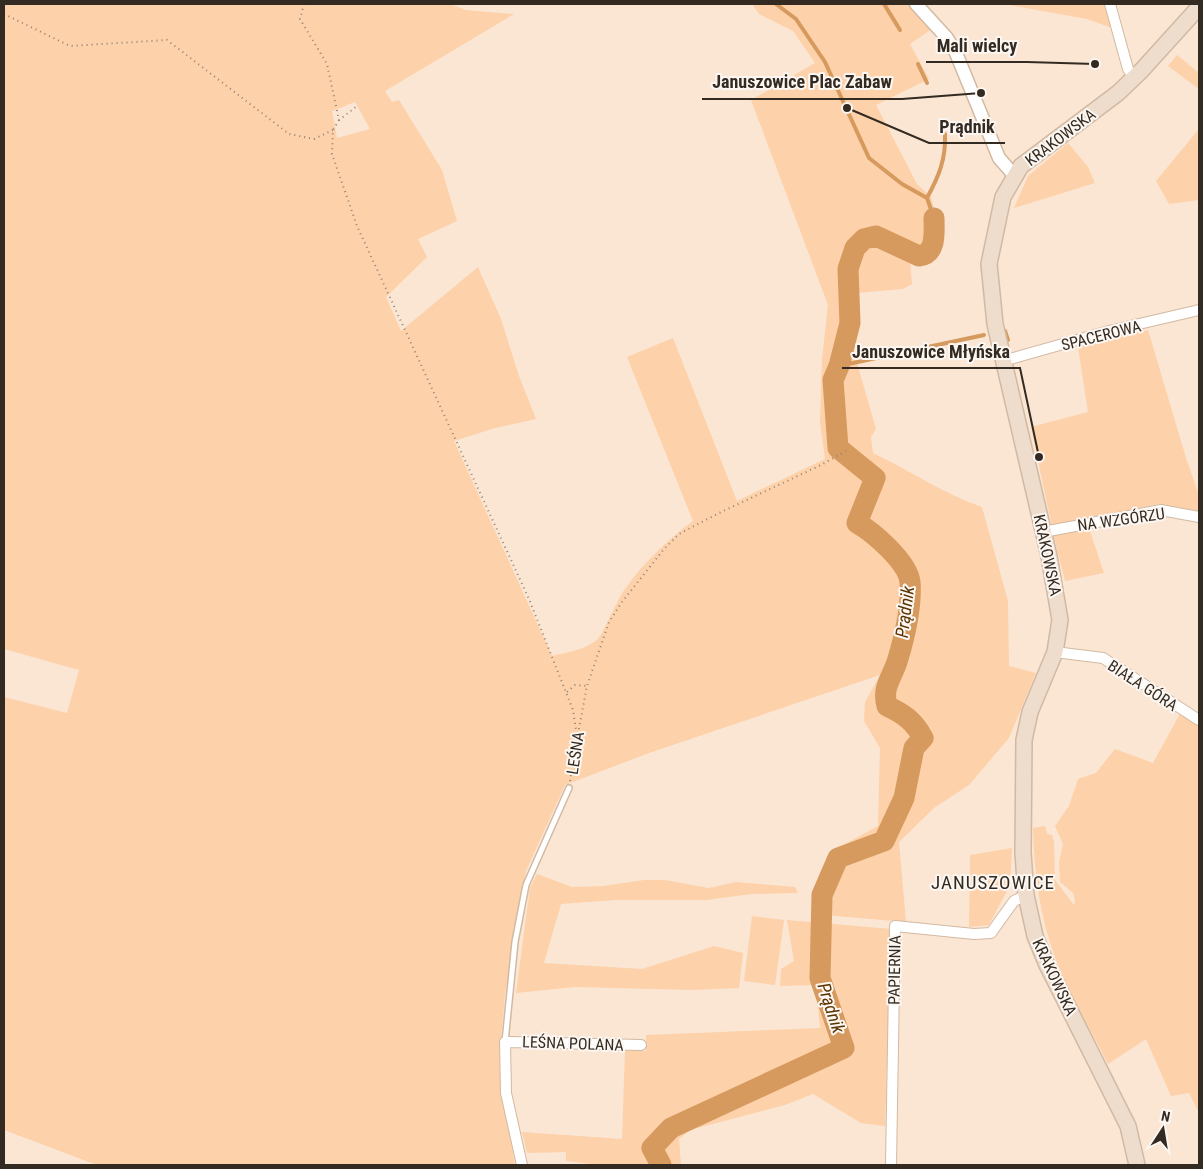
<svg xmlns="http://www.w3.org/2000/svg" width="1203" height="1169" viewBox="0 0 1203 1169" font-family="'Roboto Condensed',sans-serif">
<rect width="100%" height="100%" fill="#fbe6d4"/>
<g fill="#fdd1a9" fill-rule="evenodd">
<path d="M4 4H451L465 10 514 14 385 91 392 102 399 100 442 170 457 221 418 239 427 257 386 297 401 331 478 267 501 319 519 376 536 419 495 428 454 441 552 656C568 652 585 650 598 639 602 635 616 604 621 595 639 567 667 540 693 521L627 357 673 338 737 501 825 459 820 422 822 359 828 305 751 100 815 63 793 31 759 14 752 4H908L932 29 910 44 929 79 876 105 917 184 931 197 938 223 936 250 929 262 910 259 912 284 903 289 856 293 851 342 876 429 871 437 873 453C909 470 944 494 982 507L1008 601 1009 666 1036 673 1009 738 969 785 934 808 899 842 906 922 811 914 834 850 878 826 880 748 864 721 865 702 880 675 649 753 565 785 526 871 505 994 501 1038 500 1078 515 1165H97L4 1130V697L67 713 79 670 4 649ZM355 102 370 129 337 138 332 111Z"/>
<path d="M1004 4H1105L1112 28 1087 19Z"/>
<path d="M1177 55 1199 73V89L1168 66Z"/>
<path d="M1199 129V200L1169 204 1156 181Z"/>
<path d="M1068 143 1088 167 1095 183 1014 208 1028 176Z"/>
<path d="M1148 330 1186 458 1199 495V513L1158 504 1052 527 1031 427 1088 412 1078 347Z"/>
<path d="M1089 528 1104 573 1065 581 1053 533Z"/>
<path d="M1181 712 1199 722V1113L1189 1093 1171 1096 1146 1039 1108 1064C1092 1031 1068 994 1056 960 1040 917 1034 874 1033 828L1045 826 1047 834 1052 835 1054 842 1055 880 1074 905 1075 900 1073 893 1060 882 1059 862 1063 844 1055 826 1069 806 1078 779 1096 773 1115 749 1153 763Z"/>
<path d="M1012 848 1010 885 989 925 969 927 970 855Z"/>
<path d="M537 874 572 887 603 886 644 880H665L709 888 736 882 795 887 798 893 751 894 707 900H616L561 904 544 963 642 969 714 946 743 953 739 988 693 990 575 987 516 993 530 888Z"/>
<path d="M752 916 784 920 775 985 744 981Z"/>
<path d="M787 920 891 929 885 1126 861 1123 813 1094 785 1105 690 1130 679 1139 681 1165H600L566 1161V1152L527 1153 522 1132 622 1139 625 1050 646 1051V1035L820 1028 816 985 780 986 781 969 794 961Z"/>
</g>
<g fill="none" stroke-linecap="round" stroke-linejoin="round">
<g stroke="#d6995e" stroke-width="4">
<path d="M776 4 796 19 825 62 869 158 902 184 927 198 934 218"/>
<path d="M884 4 900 30"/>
<path d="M918 64 927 83"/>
<path d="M927 198C939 176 946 159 945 134"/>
<path d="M1005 331 1008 340"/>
<path d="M1106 337 1128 332"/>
<path d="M839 366 984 335"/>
</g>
<path stroke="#d6995e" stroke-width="21" d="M661 1165 652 1148 671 1128 844 1048 820 978 822 895 838 858 884 841 904 798 914 748 923 738C914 721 904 714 887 706 882 688 891 679 897 662 904 639 912 607 910 582 908 562 873 532 857 523L875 478 838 448 833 380 839 366 850 323 848 269 855 248 864 239 876 236 919 256C937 254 934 232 934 218"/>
<defs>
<path id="service" d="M505 1042 515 942 526 885 569 788"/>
<g id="minor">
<path d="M1110 4 1128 69 1134 78"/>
<path d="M1003 361 1109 331 1199 310"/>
<path d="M1043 532 1161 510 1199 517"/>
<path d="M1055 652 1103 658 1199 720"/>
<path d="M522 1165 506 1093 505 1042 641 1045"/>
<path d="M891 1165 895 926 974 934 991 933 1014 901 1026 895"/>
</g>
<path id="tertiary" d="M916 4 947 38 956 53 999 158 1014 175"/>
<path id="secondary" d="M1137 1165 1128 1126 1047 965 1035 936 1026 895 1023 853 1024 740 1030 712 1055 652 1060 620 1049 556 995 324 989 264 1003 197 1021 166 1118 93 1141 71 1199 7"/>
</defs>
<use href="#service" stroke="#d2b9a2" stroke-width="8"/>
<use href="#minor" stroke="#d2b9a2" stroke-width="12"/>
<use href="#tertiary" stroke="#d2b9a2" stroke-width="15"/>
<use href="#secondary" stroke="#d2b9a2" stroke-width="18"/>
<g stroke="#938477" stroke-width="2" stroke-dasharray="1 4" stroke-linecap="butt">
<path d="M304 4 300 19 327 64 339 120 357 106"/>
<path d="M4 14 70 46 167 40 289 134 314 139 333 130"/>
<path d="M339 120 333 130 332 154 357 226 529 599 573 710 577 737"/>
<path d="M567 692 575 685 587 686"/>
<path d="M578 734 587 686 609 622 622 602 664 549 679 534 719 513 819 466 846 451"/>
<path d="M570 781 577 738"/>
</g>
<use href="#service" stroke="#fff" stroke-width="5"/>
<use href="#minor" stroke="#fff" stroke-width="10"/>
<use href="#tertiary" stroke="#fff" stroke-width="12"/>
<use href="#secondary" stroke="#eedccc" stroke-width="15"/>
</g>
<g text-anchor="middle" stroke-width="4" stroke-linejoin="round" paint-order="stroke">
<g font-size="16" fill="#332a21" stroke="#fcf7f2">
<text transform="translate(1060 137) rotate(-37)" y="6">KRAKOWSKA</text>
<text transform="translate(1101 335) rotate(-14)" y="6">SPACEROWA</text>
<text transform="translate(1121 519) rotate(-8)" y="6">NA WZGÓRZU</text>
<text transform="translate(1048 555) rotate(78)" y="6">KRAKOWSKA</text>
<text transform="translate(1143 685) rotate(33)" y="6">BIAŁA GÓRA</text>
<text transform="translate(575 753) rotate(-81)" y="6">LEŚNA</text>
<text transform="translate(894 970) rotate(-89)" y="6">PAPIERNIA</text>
<text transform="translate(1055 977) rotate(65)" y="6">KRAKOWSKA</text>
<text transform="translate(573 1043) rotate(2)" y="6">LEŚNA POLANA</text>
</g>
<g font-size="18" font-style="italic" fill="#5c3402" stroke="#fcf7f2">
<text transform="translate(905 612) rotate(-83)" y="6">Prądnik</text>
<text transform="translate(831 1008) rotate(72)" y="6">Prądnik</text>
</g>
<g font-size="19" letter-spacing="1" fill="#332a21" stroke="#fcf7f2">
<text x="993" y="889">JANUSZOWICE</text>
</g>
</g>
<path fill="none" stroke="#332a21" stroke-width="2" d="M1095 64L1027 62H926M981 93L902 99H702M847 108L929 143H1005M1039 457L1020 368H842"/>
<g fill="#332a21" stroke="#fcf7f2" stroke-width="2">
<circle cx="1095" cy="64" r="5"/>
<circle cx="981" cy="93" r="5"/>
<circle cx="847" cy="108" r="5"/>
<circle cx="1039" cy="457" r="5"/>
</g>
<g font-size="18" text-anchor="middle" font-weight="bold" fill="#332a21" stroke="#fcf7f2" stroke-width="4" stroke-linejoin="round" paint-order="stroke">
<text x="977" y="52">Mali wielcy</text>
<text x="802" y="88">Januszowice Plac Zabaw</text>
<text x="967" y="133">Prądnik</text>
<text x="931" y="358">Januszowice Młyńska</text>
</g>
<rect width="1203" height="1169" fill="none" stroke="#332a21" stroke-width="10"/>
<g transform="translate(1163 1129) rotate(12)" stroke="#fcf7f2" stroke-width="4" paint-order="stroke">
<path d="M0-4L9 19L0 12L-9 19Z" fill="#332a21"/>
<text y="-8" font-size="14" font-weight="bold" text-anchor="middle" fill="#332a21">N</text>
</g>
</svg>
